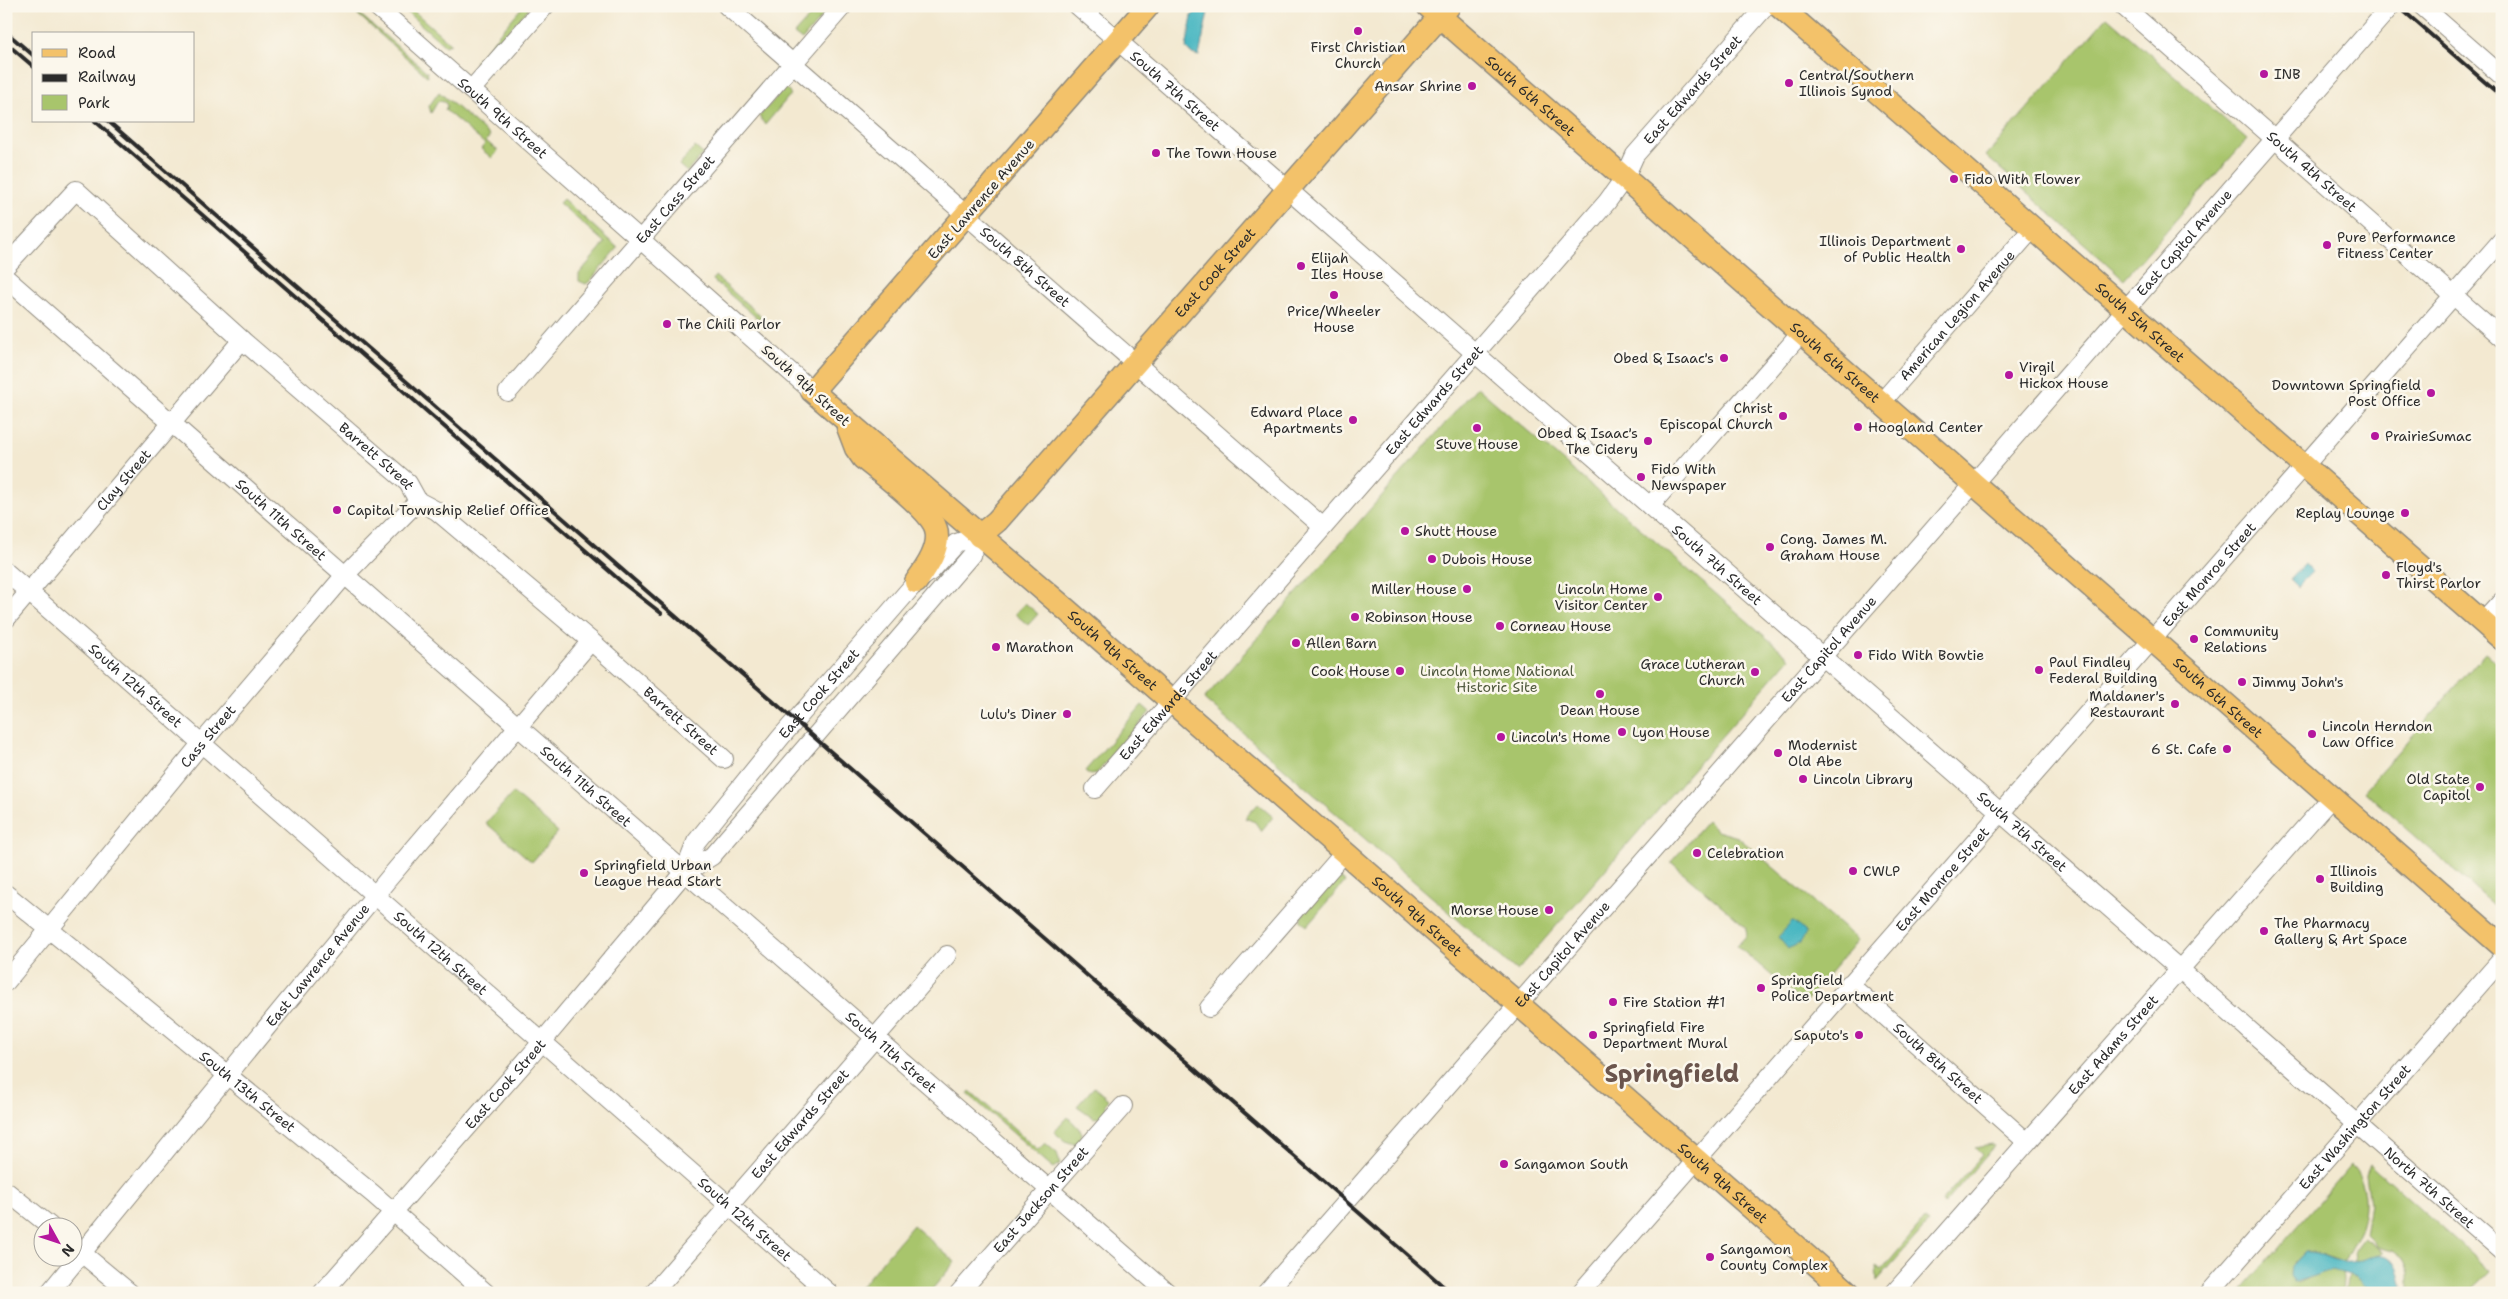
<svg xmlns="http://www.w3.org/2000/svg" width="2508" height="1299" viewBox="0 0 2508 1299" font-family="'Shantell Sans',sans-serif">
<rect width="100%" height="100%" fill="#fbf7ec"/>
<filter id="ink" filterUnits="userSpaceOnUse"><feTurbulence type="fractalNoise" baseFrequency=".02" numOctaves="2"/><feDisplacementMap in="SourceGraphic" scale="10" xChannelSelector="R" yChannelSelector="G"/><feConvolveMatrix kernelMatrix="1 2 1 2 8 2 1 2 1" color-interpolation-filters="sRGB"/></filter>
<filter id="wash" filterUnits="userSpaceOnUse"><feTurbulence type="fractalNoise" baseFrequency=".0096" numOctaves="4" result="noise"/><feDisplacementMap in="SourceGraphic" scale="20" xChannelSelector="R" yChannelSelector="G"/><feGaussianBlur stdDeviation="1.12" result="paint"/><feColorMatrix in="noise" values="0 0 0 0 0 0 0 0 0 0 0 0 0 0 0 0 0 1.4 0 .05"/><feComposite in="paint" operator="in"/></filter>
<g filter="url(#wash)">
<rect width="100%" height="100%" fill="#f3e9d1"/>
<g fill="#a8c56c" stroke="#6a784c">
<path d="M400 6H408L451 44 445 46Z"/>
<path d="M523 6H528V9L481 63 475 62Z"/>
<path d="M819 6H831L802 40 794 34Z"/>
<path d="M356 11 427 72 428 77 355 12Z"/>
<path d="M2107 17 2247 139 2124 279 1986 156Z"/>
<path d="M785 88 791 94 765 125 759 116Z"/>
<path d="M439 92 490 136 486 141 498 151 492 158 481 149 485 144 445 110 447 106 445 102 438 101 431 113 429 106Z"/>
<path d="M695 147 703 154 687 172 679 165Z"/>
<path d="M563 199 618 248 590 281 586 284 579 281V274L605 243 559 203Z"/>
<path d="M715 276 762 317 758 319 713 280Z"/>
<path d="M1477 387 1790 658 1517 971 1204 699Z"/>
<path d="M1025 603 1038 614 1028 625 1015 614Z"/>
<path d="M2485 653 2502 667V912L2364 791Z"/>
<path d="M1142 705 1150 712 1096 774 1090 775 1085 771Z"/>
<path d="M513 793 558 832 532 862 486 823Z"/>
<path d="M1258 804 1273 817 1261 831 1255 822 1245 818Z"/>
<path d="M1707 821 1717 831 1738 837 1858 940 1804 1003 1737 946 1747 935 1745 926 1671 862Z"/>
<path d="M1337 875 1345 882 1307 926 1301 921V916Z"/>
<path d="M1094 1087 1109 1100 1105 1104 1107 1109 1102 1116 1094 1118 1077 1106Z"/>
<path d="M970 1091 1038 1150 1045 1143 1057 1153 1060 1164 1054 1168 1050 1165 968 1094Z"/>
<path d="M1068 1117 1082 1132 1081 1140 1074 1144 1065 1141 1054 1132Z"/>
<path d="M1993 1145 1994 1146 1943 1205 1941 1202 1982 1155 1975 1148Z"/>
<path d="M2370 1164 2491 1271 2468 1293H2409V1272L2404 1260 2392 1251 2378 1247 2365 1234 2370 1205 2366 1174Z"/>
<path d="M2351 1165C2368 1181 2368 1209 2360 1230 2356 1241 2348 1250 2344 1262L2314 1252H2306L2294 1264 2291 1273 2297 1283 2327 1270 2342 1271 2343 1280 2342 1293H2240Z"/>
<path d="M1924 1220 1928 1223 1877 1281 1876 1266 1882 1270Z"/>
<path d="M913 1225 955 1262 929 1293H858L857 1291Z"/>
<path d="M2363 1238 2384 1252 2383 1253 2355 1261 2354 1250Z"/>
<path d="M2350 1274 2365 1283 2372 1293H2345L2347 1280Z"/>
</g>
<g fill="#47b6c1" stroke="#397076">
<path d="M1202 7H1209L1199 56 1192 54 1186 48 1192 17H1190Z"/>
<path d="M2305 564 2312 572 2297 587 2290 580Z"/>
<path d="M1792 922H1794L1806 933 1800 943 1788 949 1778 937Z"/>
<path d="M2306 1252C2319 1251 2331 1260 2343 1262 2357 1264 2365 1256 2377 1255 2397 1252 2403 1279 2402 1293H2372L2357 1277 2332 1270 2295 1282 2291 1276 2292 1267Z"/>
</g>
</g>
<g filter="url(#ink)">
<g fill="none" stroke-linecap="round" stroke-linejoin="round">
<defs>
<g id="minor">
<path id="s1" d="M376 6 812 391"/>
<path id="s2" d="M727 6 1323 527"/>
<path id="s3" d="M1078 6 2502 1251"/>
<path id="s4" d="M2123 6 2502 338"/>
<path d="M2422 6 2502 76"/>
<path d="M471 90 545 6"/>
<path id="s5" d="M6 266 76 190 242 340 408 483 418 501 437 511 591 641 724 759"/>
<path id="s6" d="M6 278C392 618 780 955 1168 1293"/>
<path id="s7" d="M508 392 843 6"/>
<path id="s8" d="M1881 403 2033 228"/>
<path d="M1650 506 1802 332"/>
<path id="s9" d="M6 572 829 1293"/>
<path id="s10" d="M6 619 242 340"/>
<path d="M2483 622 2502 601"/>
<path id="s11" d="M1095 789 1607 202 1625 177 1635 155 1766 6"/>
<path id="s12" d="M684 873 696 842 781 737 863 643 916 582 931 571 956 543 979 536"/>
<path id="s13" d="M6 894 373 1194 486 1293"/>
<path id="s14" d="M6 982 201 744 345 575 418 501"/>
<path id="s15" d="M1849 984 2027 1142"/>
<path d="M1209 1008 1345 852"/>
<path d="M6 1191 50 1226"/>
<path d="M72 1245 130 1293"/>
<path id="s16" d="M49 1293 389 878 591 641"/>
<path id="s17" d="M322 1293 531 1055 684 873 712 856 971 555 979 536"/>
<path id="s18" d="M653 1293 947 955"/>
<path id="s19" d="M959 1293 1123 1106"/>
<path id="s20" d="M1266 1293 2391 6"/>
<path id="s21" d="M1580 1293 2502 240"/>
<path id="s22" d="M1894 1293 2332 797"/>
<path id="s23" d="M2209 1293 2502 959"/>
</g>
<g id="major">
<path id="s24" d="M1148 6 812 391 1068 611 1849 1293"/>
<path id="s25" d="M1428 6 2502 946"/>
<path id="s26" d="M1779 6 2502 639"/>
<path d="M848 427 856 448 863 458C880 472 931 510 936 529 941 548 926 568 916 582"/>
<path id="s27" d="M979 536 997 521 1449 6"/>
</g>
</defs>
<use href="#minor" stroke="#8f8a7e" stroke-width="20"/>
<use href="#major" stroke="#8f8a7e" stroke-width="25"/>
<use href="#minor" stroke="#fff" stroke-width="18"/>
<use href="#major" stroke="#f3c26a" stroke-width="22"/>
<g stroke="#2b2b2b" stroke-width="4">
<path d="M2398 6 2502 97"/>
<path d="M6 32 34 56"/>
<path d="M6 43 34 67"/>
<path d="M95 121 624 584 661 613"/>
<path d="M108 121 1451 1293"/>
</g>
</g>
</g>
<g fill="#b5179e" stroke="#fbf7ec" stroke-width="2">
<circle cx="1358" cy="31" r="5"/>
<circle cx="2264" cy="74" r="5"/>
<circle cx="1789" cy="83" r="5"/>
<circle cx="1472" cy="86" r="5"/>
<circle cx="1156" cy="153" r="5"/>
<circle cx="1954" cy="179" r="5"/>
<circle cx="2327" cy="245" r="5"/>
<circle cx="1961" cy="249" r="5"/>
<circle cx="1301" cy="266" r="5"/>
<circle cx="1334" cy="295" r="5"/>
<circle cx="667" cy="324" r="5"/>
<circle cx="1724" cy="358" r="5"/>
<circle cx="2009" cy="375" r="5"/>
<circle cx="2431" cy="393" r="5"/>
<circle cx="1783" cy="416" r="5"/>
<circle cx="1353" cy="420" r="5"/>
<circle cx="1858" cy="427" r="5"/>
<circle cx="1477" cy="428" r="5"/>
<circle cx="2375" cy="436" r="5"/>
<circle cx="1648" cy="441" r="5"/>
<circle cx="1641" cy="477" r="5"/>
<circle cx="337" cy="510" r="5"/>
<circle cx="2405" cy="513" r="5"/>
<circle cx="1405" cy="531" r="5"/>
<circle cx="1770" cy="547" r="5"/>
<circle cx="1432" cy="559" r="5"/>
<circle cx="2386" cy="575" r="5"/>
<circle cx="1467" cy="589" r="5"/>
<circle cx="1658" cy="597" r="5"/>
<circle cx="1355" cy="617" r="5"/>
<circle cx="1500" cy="626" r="5"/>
<circle cx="2194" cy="639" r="5"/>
<circle cx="1296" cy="643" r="5"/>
<circle cx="996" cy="647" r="5"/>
<circle cx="1858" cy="655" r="5"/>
<circle cx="2039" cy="670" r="5"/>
<circle cx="1400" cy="671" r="5"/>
<circle cx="1755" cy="672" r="5"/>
<circle cx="2242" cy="682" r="5"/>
<circle cx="1600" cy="694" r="5"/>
<circle cx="2175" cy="704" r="5"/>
<circle cx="1067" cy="714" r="5"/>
<circle cx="1622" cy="732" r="5"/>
<circle cx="2312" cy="734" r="5"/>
<circle cx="1501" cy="737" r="5"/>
<circle cx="2227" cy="749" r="5"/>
<circle cx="1778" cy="753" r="5"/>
<circle cx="1803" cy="779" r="5"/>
<circle cx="2480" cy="787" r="5"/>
<circle cx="1697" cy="853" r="5"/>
<circle cx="1853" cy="871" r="5"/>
<circle cx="584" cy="873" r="5"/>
<circle cx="2320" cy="879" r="5"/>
<circle cx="1549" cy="910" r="5"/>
<circle cx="2264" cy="931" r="5"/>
<circle cx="1761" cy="988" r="5"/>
<circle cx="1613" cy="1002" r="5"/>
<circle cx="1593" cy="1035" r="5"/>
<circle cx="1859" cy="1035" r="5"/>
<circle cx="1504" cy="1164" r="5"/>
<circle cx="1710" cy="1257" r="5"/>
</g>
<g text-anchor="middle" stroke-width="5" stroke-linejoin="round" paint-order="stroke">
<g font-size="14" fill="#2b2b2b" stroke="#fbf7ec" text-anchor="start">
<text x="1358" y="52" text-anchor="middle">First Christian<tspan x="1358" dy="16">Church</tspan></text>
<text x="2274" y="79">INB</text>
<text x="1799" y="80">Central/Southern<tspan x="1799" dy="16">Illinois Synod</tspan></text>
<text x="1462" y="91" text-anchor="end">Ansar Shrine</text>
<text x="1166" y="158">The Town House</text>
<text x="1964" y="184">Fido With Flower</text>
<text x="2337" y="242">Pure Performance<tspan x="2337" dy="16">Fitness Center</tspan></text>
<text x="1951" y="246" text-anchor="end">Illinois Department<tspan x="1951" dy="16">of Public Health</tspan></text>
<text x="1311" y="263">Elijah<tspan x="1311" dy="16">Iles House</tspan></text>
<text x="1334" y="316" text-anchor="middle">Price/Wheeler<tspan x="1334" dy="16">House</tspan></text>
<text x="677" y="329">The Chili Parlor</text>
<text x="1714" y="363" text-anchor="end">Obed &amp; Isaac's</text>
<text x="2019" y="372">Virgil<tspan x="2019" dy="16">Hickox House</tspan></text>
<text x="2421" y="390" text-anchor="end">Downtown Springfield<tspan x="2421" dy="16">Post Office</tspan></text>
<text x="1773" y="413" text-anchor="end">Christ<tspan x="1773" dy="16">Episcopal Church</tspan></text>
<text x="1343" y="417" text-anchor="end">Edward Place<tspan x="1343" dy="16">Apartments</tspan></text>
<text x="1868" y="432">Hoogland Center</text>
<text x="1638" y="438" text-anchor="end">Obed &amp; Isaac's<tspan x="1638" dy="16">The Cidery</tspan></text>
<text x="2385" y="441">PrairieSumac</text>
<text x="1477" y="449" text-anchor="middle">Stuve House</text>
<text x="1651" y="474">Fido With<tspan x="1651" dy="16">Newspaper</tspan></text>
<text x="347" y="515">Capital Township Relief Office</text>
<text x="2395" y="518" text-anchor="end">Replay Lounge</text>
<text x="1415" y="536">Shutt House</text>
<text x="1780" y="544">Cong. James M.<tspan x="1780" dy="16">Graham House</tspan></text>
<text x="1442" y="564">Dubois House</text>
<text x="2396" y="572">Floyd's<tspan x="2396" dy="16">Thirst Parlor</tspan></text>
<text x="1457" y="594" text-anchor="end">Miller House</text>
<text x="1648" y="594" text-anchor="end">Lincoln Home<tspan x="1648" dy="16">Visitor Center</tspan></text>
<text x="1365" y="622">Robinson House</text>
<text x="1510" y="631">Corneau House</text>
<text x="2204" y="636">Community<tspan x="2204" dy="16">Relations</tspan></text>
<text x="1306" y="648">Allen Barn</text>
<text x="1006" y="652">Marathon</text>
<text x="1868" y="660">Fido With Bowtie</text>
<text x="2049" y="667">Paul Findley<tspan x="2049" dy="16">Federal Building</tspan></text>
<text x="1745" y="669" text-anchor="end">Grace Lutheran<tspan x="1745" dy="16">Church</tspan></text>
<text x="1390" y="676" text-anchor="end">Cook House</text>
<text x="2252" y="687">Jimmy John's</text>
<text x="2165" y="701" text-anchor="end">Maldaner's<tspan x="2165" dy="16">Restaurant</tspan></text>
<text x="1600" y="715" text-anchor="middle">Dean House</text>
<text x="1057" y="719" text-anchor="end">Lulu's Diner</text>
<text x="2322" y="731">Lincoln Herndon<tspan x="2322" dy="16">Law Office</tspan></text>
<text x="1632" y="737">Lyon House</text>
<text x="1511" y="742">Lincoln's Home</text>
<text x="1788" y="750">Modernist<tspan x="1788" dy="16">Old Abe</tspan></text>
<text x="2217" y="754" text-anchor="end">6 St. Cafe</text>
<text x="1813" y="784">Lincoln Library</text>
<text x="2470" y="784" text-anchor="end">Old State<tspan x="2470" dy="16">Capitol</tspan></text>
<text x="1707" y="858">Celebration</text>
<text x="594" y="870">Springfield Urban<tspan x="594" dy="16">League Head Start</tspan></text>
<text x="1863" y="876">CWLP</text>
<text x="2330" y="876">Illinois<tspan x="2330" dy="16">Building</tspan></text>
<text x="1539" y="915" text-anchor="end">Morse House</text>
<text x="2274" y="928">The Pharmacy<tspan x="2274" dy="16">Gallery &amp; Art Space</tspan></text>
<text x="1771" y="985">Springfield<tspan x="1771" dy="16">Police Department</tspan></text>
<text x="1623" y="1007">Fire Station #1</text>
<text x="1603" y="1032">Springfield Fire<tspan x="1603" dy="16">Department Mural</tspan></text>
<text x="1849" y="1040" text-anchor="end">Saputo's</text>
<text x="1514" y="1169">Sangamon South</text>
<text x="1720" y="1254">Sangamon<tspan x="1720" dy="16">County Complex</tspan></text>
</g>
<g font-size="14" fill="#2b2b2b" stroke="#fbf7ec">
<text dy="5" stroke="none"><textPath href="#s11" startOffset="921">East Edwards Street</textPath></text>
<text dy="5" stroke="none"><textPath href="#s3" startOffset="129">South 7th Street</textPath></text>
<text dy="5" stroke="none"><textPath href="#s25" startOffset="136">South 6th Street</textPath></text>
<text dy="5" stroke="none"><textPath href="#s1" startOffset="169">South 9th Street</textPath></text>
<text dy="5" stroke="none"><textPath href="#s4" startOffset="251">South 4th Street</textPath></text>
<text dy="5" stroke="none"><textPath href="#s7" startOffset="255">East Cass Street</textPath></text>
<text transform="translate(981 199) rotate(-49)" y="5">East Lawrence Avenue</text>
<text dy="5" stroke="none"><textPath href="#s20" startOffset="1395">East Capitol Avenue</textPath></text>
<text dy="5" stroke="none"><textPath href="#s2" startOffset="396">South 8th Street</textPath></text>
<text dy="5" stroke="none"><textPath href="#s27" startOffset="354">East Cook Street</textPath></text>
<text dy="5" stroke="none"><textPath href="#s8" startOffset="116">American Legion Avenue</textPath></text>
<text dy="5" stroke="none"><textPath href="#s26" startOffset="480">South 5th Street</textPath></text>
<text dy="5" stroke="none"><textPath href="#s25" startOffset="541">South 6th Street</textPath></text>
<text transform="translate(806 385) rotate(42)" y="5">South 9th Street</text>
<text dy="5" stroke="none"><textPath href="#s11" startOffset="516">East Edwards Street</textPath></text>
<text dy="5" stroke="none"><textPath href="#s5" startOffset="505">Barrett Street</textPath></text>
<text dy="5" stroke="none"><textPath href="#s10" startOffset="182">Clay Street</textPath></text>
<text dy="5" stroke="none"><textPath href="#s6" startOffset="366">South 11th Street</textPath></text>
<text dy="5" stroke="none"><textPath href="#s3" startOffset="849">South 7th Street</textPath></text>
<text dy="5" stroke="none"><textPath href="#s21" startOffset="955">East Monroe Street</textPath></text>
<text dy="5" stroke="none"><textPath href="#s24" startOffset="908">South 9th Street</textPath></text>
<text dy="5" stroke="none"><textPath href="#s20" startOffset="855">East Capitol Avenue</textPath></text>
<text dy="5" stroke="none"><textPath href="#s9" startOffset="172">South 12th Street</textPath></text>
<text dy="5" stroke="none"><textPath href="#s12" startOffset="226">East Cook Street</textPath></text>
<text dy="5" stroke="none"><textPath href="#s25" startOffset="1050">South 6th Street</textPath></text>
<text dy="5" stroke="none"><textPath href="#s11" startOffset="111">East Edwards Street</textPath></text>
<text dy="5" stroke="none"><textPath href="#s5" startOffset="910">Barrett Street</textPath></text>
<text dy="5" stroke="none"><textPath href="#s14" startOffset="318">Cass Street</textPath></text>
<text dy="5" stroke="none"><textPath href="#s6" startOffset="771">South 11th Street</textPath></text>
<text dy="5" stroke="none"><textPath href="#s3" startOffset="1254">South 7th Street</textPath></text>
<text dy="5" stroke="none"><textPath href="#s21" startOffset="550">East Monroe Street</textPath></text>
<text dy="5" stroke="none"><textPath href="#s24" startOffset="1312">South 9th Street</textPath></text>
<text dy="5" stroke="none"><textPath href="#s9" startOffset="578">South 12th Street</textPath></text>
<text dy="5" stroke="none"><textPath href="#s20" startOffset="450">East Capitol Avenue</textPath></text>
<text dy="5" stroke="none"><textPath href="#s16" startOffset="424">East Lawrence Avenue</textPath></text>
<text dy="5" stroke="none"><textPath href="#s22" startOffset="331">East Adams Street</textPath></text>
<text dy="5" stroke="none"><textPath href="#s6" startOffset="1176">South 11th Street</textPath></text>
<text dy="5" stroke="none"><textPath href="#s15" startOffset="119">South 8th Street</textPath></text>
<text dy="5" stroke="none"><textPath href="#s17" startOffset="278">East Cook Street</textPath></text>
<text dy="5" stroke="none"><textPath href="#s13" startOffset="312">South 13th Street</textPath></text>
<text dy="5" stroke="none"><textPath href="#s18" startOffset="224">East Edwards Street</textPath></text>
<text dy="5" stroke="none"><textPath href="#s23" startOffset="221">East Washington Street</textPath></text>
<text dy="5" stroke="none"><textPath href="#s24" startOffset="1718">South 9th Street</textPath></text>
<text dy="5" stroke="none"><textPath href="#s3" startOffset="1795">North 7th Street</textPath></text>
<text dy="5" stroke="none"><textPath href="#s19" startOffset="124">East Jackson Street</textPath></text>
<text dy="5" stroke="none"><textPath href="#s9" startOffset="982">South 12th Street</textPath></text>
</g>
<g font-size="14" fill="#50593e" stroke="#fbf7ec">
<text x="1497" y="676">Lincoln Home National<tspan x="1497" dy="16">Historic Site</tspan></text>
</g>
<g font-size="24" font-weight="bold" fill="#6b554d" stroke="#fbf7ec">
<text x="1672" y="1082">Springfield</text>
</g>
</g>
<rect width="2508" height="1299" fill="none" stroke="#fbf7ec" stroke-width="25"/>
<rect x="32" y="32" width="162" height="90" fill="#fbf7ec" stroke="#a8a59f"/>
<rect x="42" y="49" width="25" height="8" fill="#f3c26a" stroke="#a8a59f"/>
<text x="78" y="58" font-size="15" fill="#2b2b2b">Road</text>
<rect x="42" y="74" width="25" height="8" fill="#2b2b2b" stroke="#a8a59f"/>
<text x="78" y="82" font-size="15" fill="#2b2b2b">Railway</text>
<rect x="42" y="95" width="25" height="15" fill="#a8c56c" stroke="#a8a59f"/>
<text x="78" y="108" font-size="15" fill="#2b2b2b">Park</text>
<g transform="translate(58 1242) rotate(130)"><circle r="24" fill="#fbf7ec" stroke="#a8a59f"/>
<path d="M0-4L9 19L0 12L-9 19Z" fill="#b5179e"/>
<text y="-8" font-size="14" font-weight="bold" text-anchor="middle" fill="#2b2b2b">N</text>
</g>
</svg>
